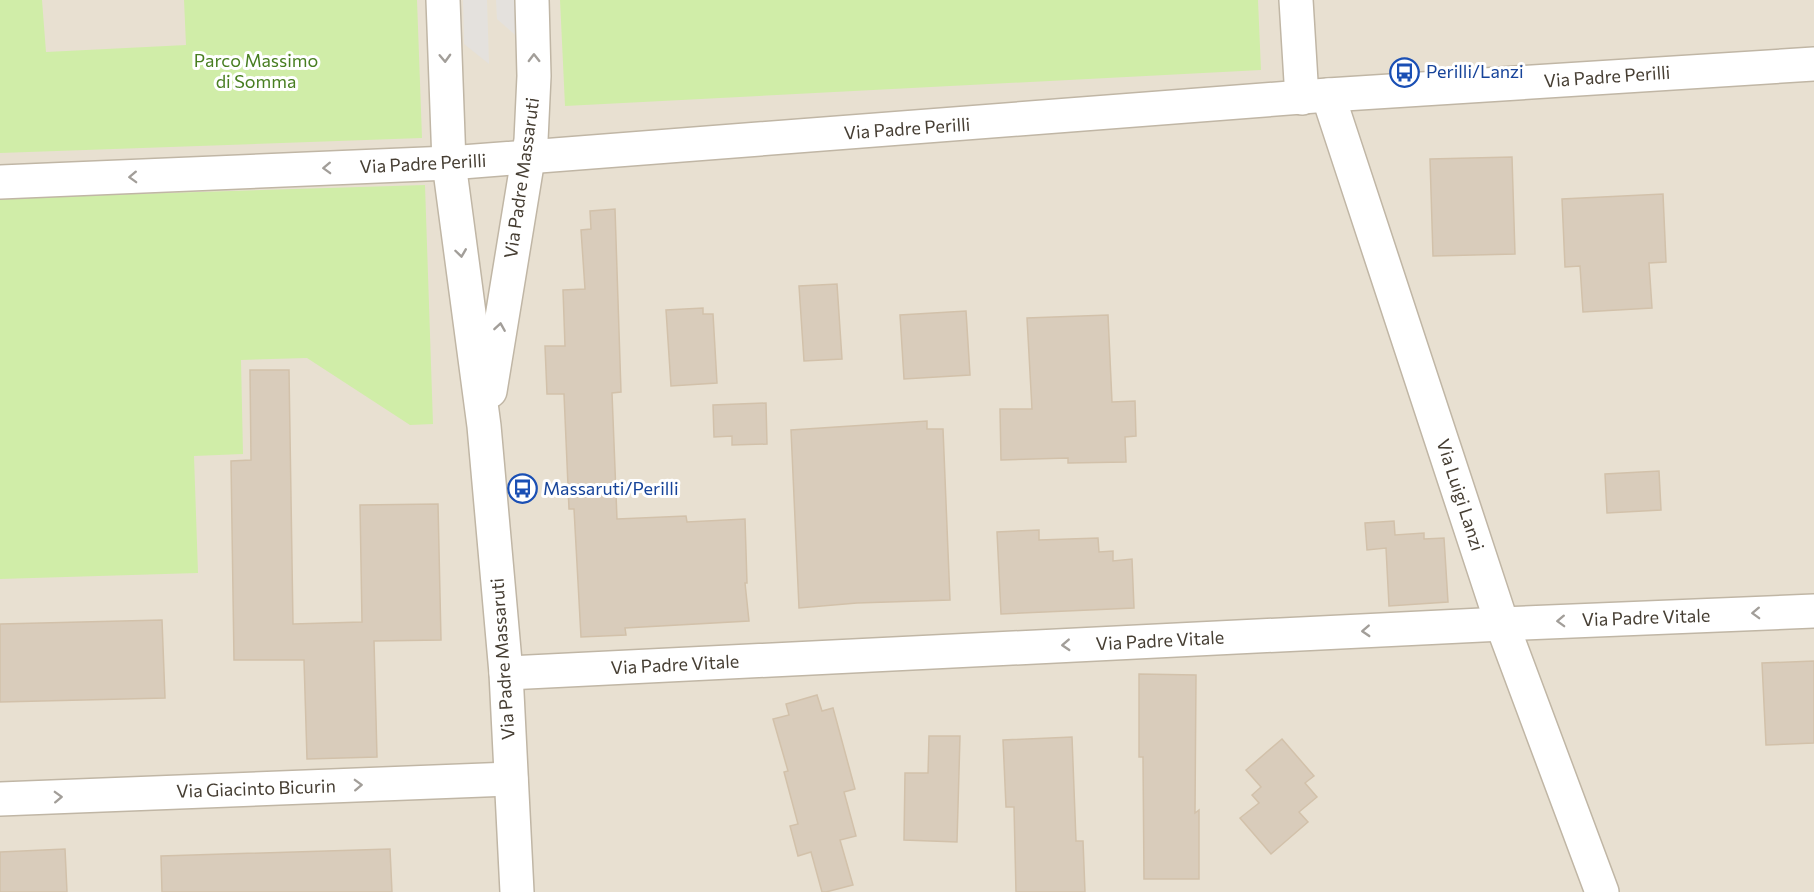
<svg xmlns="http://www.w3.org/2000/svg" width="1814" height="892" font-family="Commissioner,sans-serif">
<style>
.residential{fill:#e8e0d1}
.green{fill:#d0eda8}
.parking{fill:#e4e1dd}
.building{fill:#d9ccbb;stroke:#d2c1aa;stroke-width:1.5}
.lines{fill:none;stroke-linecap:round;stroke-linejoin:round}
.minor-casing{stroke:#c0b6a5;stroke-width:36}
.minor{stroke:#fff;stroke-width:33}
.oneway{stroke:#a29e99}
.labels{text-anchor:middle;stroke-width:6;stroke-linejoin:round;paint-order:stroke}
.park-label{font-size:18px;fill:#487e21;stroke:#fff}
.transit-label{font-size:18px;fill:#164399;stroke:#fff;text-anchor:start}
.street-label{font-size:18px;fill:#463e33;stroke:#fff}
</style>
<rect width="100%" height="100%" fill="#f4eee4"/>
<!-- residential -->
<rect class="residential" x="0" y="0" width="1814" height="892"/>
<!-- green -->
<g class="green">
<polygon points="0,0 42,0 46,52 186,45 184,0 417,0 422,138 0,153"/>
<polygon points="560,0 1258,0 1261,70 565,106"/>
<polygon points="425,185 433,424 410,425 307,358 241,360 243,454 194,456 198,573 0,579 0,198"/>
</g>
<!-- parking -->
<g class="parking">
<polygon points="463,0 487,0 489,64 464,44"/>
<polygon points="496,0 519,0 521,40 497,19"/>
</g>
<!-- building -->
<g class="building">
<polygon points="1512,157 1515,254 1433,256 1430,159"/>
<polygon points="1663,194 1666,262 1649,263 1652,308 1583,312 1580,266 1565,267 1562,199"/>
<polygon points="615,209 621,392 612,393 617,519 686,516 687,522 745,519 747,583 745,583 749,621 625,628 626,635 581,637 574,509 569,509 564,394 547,394 545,346 565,346 563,290 585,289 581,230 591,229 590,211"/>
<polygon points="837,284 842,359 804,361 799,286"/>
<polygon points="703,308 703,314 713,314 717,383 671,386 666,310"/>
<polygon points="966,311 970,375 904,379 900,315"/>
<polygon points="1108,315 1112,402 1135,401 1136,436 1125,437 1126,462 1068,463 1068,458 1001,460 1000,409 1032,409 1027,318"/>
<polygon points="250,370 289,370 293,624 362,622 360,505 438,504 441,640 374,641 377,757 307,759 304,660 234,660 231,461 251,460"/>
<polygon points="766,403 767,444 732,445 732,436 714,437 713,405"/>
<polygon points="927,421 927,429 943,429 950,600 857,603 799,608 791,430"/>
<polygon points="1659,471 1661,510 1607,513 1605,474"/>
<polygon points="1394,521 1395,535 1424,533 1424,539 1444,538 1448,602 1389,606 1386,548 1367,550 1365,523"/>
<polygon points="1039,530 1039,540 1098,538 1099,552 1113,551 1113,561 1132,559 1134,608 1001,614 997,532"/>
<polygon points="162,620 165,698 0,702 0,624"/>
<polygon points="1814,661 1814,743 1766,745 1762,663"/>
<polygon points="1139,674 1196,675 1195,813 1199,810 1199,879 1144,879 1143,757 1139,757"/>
<polygon points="817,695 822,711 833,708 855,789 844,792 856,836 840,840 853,885 826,892 822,892 811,852 798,856 790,826 798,824 784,772 788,771 773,719 789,715 786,704"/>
<polygon points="929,736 960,736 957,842 904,840 905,773 928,773"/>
<polygon points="1072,737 1076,841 1083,841 1085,892 1016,892 1014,807 1006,807 1003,740"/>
<polygon points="1282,739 1314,776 1305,783 1317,797 1299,812 1308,822 1271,854 1240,818 1259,803 1252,795 1261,787 1246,770"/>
<polygon points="65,849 67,892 0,892 0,852"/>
<polygon points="390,849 392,892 162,892 161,856"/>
</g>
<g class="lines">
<defs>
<g id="minor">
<polyline points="443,0 449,163 484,426 506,673 517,892"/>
<polyline points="1296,0 1302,98"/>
<polyline points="1328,95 1502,624 1602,892"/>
<polyline points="0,182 449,163 1328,95 1814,64"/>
<polyline points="490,391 531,140 534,76 532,0"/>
<polyline points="506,673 1502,624 1814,611"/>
<polyline points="0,799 511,779"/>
</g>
</defs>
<!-- minor casing -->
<use href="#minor" class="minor-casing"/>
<!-- minor -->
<use href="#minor" class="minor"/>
</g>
<!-- one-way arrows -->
<defs><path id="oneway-chevron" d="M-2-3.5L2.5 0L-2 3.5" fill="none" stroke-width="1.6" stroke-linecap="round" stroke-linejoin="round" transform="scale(1.5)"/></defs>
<g class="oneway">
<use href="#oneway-chevron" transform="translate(445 58) rotate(88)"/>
<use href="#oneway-chevron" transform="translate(534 58) rotate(-91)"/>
<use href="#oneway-chevron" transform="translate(327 168) rotate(178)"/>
<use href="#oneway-chevron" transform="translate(133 177) rotate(178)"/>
<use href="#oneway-chevron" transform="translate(461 253) rotate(82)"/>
<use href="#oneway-chevron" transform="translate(500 327) rotate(-81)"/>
<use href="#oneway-chevron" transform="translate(1756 613) rotate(178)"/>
<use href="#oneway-chevron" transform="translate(1561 621) rotate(178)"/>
<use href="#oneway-chevron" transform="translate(1366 631) rotate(177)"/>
<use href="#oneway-chevron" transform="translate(1066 645) rotate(177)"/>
<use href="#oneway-chevron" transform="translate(358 785) rotate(-2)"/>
<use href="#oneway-chevron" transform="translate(58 797) rotate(-2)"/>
</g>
<!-- icons -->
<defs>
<symbol id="bus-ring" viewBox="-11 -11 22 22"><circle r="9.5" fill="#fff" stroke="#1a4fb4" stroke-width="1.5"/><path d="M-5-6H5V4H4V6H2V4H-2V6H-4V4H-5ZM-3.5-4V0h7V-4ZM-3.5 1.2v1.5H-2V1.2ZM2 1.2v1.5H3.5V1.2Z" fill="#1a4fb4"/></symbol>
</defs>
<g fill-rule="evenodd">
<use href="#bus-ring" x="1388" y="56" width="33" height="33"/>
<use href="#bus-ring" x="506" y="472" width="33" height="33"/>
</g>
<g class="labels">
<!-- park labels -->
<g class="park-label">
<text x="256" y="67">Parco Massimo<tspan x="256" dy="21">di Somma</tspan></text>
</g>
<!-- transit labels -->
<g class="transit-label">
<text x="1426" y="78">Perilli/Lanzi</text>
<text x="543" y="495">Massaruti/Perilli</text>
</g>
<!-- street labels -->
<g class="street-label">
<text transform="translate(1607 77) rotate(-4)" y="6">Via Padre Perilli</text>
<text transform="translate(907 129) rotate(-4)" y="6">Via Padre Perilli</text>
<text transform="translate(423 164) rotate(-3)" y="6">Via Padre Perilli</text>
<text transform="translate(522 178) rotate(-82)" y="6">Via Padre Massaruti</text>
<text transform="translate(1460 495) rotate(72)" y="6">Via Luigi Lanzi</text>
<text transform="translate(1646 618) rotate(-2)" y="6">Via Padre Vitale</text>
<text transform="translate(1160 641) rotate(-3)" y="6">Via Padre Vitale</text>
<text transform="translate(503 659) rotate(-94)" y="6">Via Padre Massaruti</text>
<text transform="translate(675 665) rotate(-3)" y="6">Via Padre Vitale</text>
<text transform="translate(256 789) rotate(-2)" y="6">Via Giacinto Bicurin</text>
</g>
</g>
</svg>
